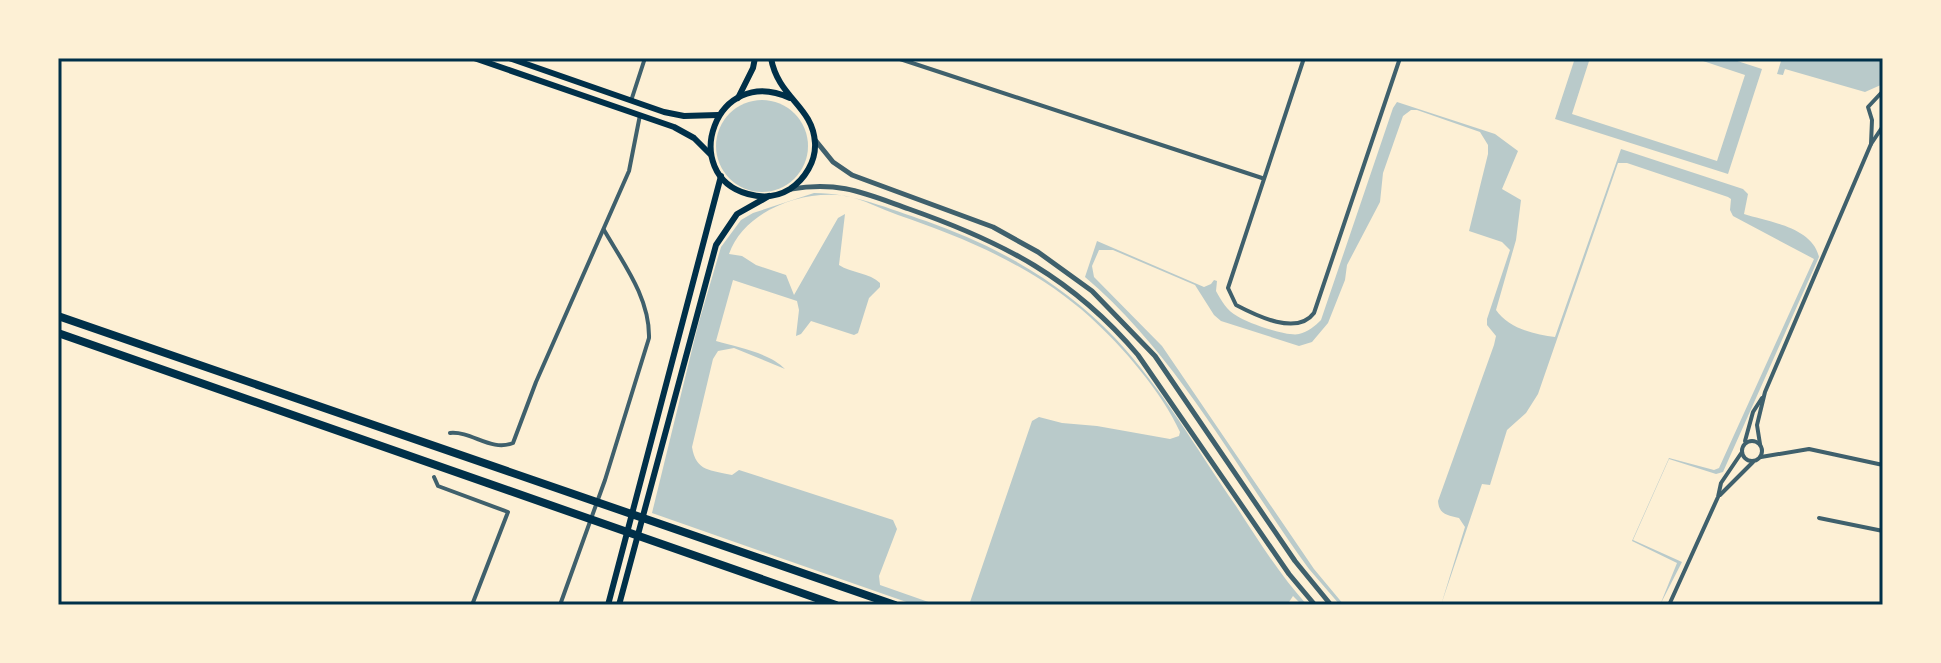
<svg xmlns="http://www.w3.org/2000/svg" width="1941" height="663" font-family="Raleway,sans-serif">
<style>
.green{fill:#b9caca}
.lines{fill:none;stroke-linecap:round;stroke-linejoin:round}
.minor{stroke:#3f606c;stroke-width:4}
.tertiary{stroke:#3f606c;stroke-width:5}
.secondary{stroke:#003049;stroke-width:6}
.motorway{stroke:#003049;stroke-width:8}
.neatline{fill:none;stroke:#003049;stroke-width:3}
</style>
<rect width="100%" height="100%" fill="#fdf0d5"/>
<!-- green -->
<g class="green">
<polygon points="1575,58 1590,58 1572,114 1717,161 1745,75 1694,58 1728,58 1762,69 1728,174 1555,119"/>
<polygon points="1782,58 1883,58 1883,84 1865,92 1785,69 1783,75 1777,74"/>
<circle cx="762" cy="146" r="46"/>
<path d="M1397,102l98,32 23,17 -16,38 19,11 -5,40 -20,70c12,18 39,25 59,27l66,-188 122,40 5,5 -4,20c25,8 68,13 75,43l-96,215 -7,2 -47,-15 -36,81 49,22 -22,43 17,-42 -45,-22 37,-83 45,12 5,-2 95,-209 -81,-43 -3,-6 1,-11 -3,-2 -101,-34h-9l-80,231 -12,19 -19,17 -17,55 -8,-1 -41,121 24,-78 -6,-9c-11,-3 -20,-3 -21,-17l56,-156 2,-9 -9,-11v-6l23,-69 -8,-8 -33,-11 19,-77v-9l-8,-13 -63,-22h-6l-8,6 -20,57 -3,29 -33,63 -2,15 -17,43 -16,19 -13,4 -78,-25 -7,-6 -19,-30 -82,-35h-14l-7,16 2,11 68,69 152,223 30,36h-4l-31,-36c-72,-99 -130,-212 -224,-292l12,-36 107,46 7,-3 3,-4 3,1 -1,10c5,9 11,20 21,25 10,7 51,21 62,18 9,-2 16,-8 22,-14l72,-212z"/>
<path d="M814,193c40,0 75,16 112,28 71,25 137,62 189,117 47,50 82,112 121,168 22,34 44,69 71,99h-5l-9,-9 -6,9h-318l63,-184 7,-4 23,6 35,3 73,13 9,-3 1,-4c-18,-40 -58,-86 -90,-115 -56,-50 -122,-78 -192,-102 -17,-6 -35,-16 -52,-19 -44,-7 -102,15 -117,58l13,2 14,9 30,10 8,20 44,-77 7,-4 -6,51c12,8 31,8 41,18v4l-11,11 -11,35 -4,2 -43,-14 -10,13 -5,2 3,-26 -2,-9 -64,-21 -17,61c21,6 54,12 69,28l-51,-21 -16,3 -5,8 -21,88c4,25 19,23 40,28l7,-5 154,50 4,9 -18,47 1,9 57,20h-22l-263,-92 46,-188 23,-78 20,-27 12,-7z"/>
</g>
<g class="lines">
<!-- minor -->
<g class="minor">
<polyline points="897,58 1262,178"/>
<path d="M1304,58l-76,230 8,17c21,11 61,31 78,8l86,-255"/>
<polyline points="631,101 645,58"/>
<polyline points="1871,144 1872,120 1868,107 1883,91"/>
<path d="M450,433c22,-2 41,19 63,10l23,-61 93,-211 11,-56"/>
<circle cx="1752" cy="451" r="10"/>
<polyline points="1745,441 1753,412 1762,398"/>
<polyline points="1760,444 1757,425 1765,392 1871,144 1883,126"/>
<polyline points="1761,457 1809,449 1883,465"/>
<polyline points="434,477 438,486 508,512 472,605"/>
<polyline points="1720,495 1753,462"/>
<polyline points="1819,518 1883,531"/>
<polyline points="368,605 380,605"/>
<path d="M560,605l45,-125 44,-142c1,-40 -26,-75 -45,-108"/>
<polyline points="1669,605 1718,497 1721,483 1742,452"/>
</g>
<!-- tertiary -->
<g class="tertiary">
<polyline points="816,141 833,162 852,175 993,227 1038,252 1092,291 1155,356 1295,561 1331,605"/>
<path d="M791,189c49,-8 73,4 118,20 94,33 164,69 229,146l151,219 26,31"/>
</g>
<!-- secondary -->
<g class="secondary">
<polyline points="474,58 674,127 694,138 710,154"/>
<polyline points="509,58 664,112 684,116 718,115"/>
<path d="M771,58c7,40 42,48 44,85 1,18 -10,36 -25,46 -13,8 -28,9 -42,5 -70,-19 -33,-131 42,-96"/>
<polyline points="738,98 753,68 755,58"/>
<polyline points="608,605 721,176"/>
<polyline points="619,605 716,245 737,214 769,196"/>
</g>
<!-- motorway -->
<g class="motorway">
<polyline points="58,316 895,605"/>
<polyline points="58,333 836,605"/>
</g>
</g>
<!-- border -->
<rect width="1941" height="663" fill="none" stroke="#fdf0d5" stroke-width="120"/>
<rect x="60" y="60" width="1821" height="543" class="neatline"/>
</svg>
